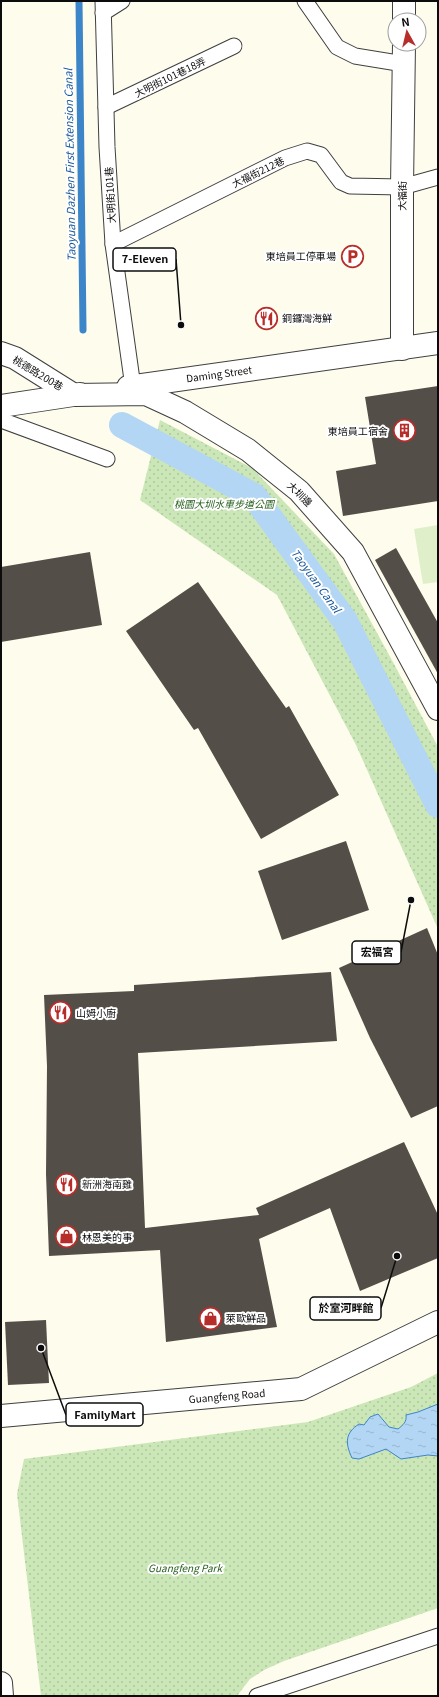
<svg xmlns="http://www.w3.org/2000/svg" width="439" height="1697" font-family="Georgia,'Noto Sans TC',serif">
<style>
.park{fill:url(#park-dots)}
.pitch{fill:#deefc9}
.water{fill:url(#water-ripples);stroke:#3c85c8}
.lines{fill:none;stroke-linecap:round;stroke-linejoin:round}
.stream{stroke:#3c85c8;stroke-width:7}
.canal{stroke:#b2d6f4;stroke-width:26}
.building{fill:#544e49}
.service-casing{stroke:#3f3f3f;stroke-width:17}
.minor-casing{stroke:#3f3f3f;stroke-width:24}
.service{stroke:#fff;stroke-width:15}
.minor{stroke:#fff;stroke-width:22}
.labels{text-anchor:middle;stroke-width:4;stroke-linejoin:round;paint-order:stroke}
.street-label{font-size:10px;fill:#0c0c0c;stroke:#fff}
.poi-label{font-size:10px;fill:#0c0c0c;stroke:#fff;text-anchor:start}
.park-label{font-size:10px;font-style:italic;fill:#28611f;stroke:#fff}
.water-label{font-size:11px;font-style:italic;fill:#1a5899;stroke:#fff}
.leader{fill:none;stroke:#0c0c0c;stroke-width:1.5}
.callout-dot{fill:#0c0c0c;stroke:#fff;stroke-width:1.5}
.callout{fill:#fff;stroke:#0c0c0c;stroke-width:1.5}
.callout-label{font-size:11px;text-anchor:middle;font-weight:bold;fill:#0c0c0c}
</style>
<defs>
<pattern id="park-dots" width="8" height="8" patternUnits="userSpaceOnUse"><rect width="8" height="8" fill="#cce7b7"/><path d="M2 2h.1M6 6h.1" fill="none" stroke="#aec59c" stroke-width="1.8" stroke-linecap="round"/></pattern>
<pattern id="water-ripples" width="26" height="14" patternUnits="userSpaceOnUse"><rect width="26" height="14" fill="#b2d6f4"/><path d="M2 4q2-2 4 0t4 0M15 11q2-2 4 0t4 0" fill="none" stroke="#98b6d0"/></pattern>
</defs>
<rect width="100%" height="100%" fill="#fefcec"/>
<!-- park -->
<g class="park">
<polygon points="160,420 252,468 334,554 394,664 438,747 438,929 356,745 277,595 140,500"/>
<polygon points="438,1373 438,1608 284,1661 264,1670 250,1679 237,1696 41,1696 17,1494 24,1459 308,1422 411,1387"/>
</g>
<!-- pitch -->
<polygon class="pitch" points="438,525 438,582 423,584 414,529"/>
<!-- water -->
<path class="water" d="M438,1404v52l-10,-1 -27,4 -15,-10 -27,10 -7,-1c-7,-15 -7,-25 7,-34l5,1 6,-8 8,-3 11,13 9,2c5,-4 9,-7 8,-14l12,-3z"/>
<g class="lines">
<!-- stream -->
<polyline class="stream" points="79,1 83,330"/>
<!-- canal -->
<polyline class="canal" points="122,425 254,496 345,621 438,805"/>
</g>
<!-- building -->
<g class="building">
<polygon points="438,386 438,501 343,516 336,471 376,464 365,397"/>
<polygon points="396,548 438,623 438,674 375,560"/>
<polygon points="90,552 102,625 1,642 1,567"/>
<polygon points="198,582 286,708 289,706 339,795 261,839 198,728 194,730 126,631"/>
<polygon points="346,841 369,910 282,940 258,871"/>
<polygon points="427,928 438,955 438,1106 411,1118 370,1038 339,968"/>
<polygon points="331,972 337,1041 138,1053 145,1228 259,1215 256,1208 404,1142 438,1215 438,1258 360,1291 330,1208 259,1239 277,1327 166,1342 160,1250 49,1256 46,1174 47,1066 44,995 134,991 134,985"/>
<polygon points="46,1320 49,1383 8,1385 5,1322"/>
</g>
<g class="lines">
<defs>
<g id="service">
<polyline points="103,1 107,147 113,244 133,387"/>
<polyline points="305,1 337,47 355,56 404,64"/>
<polyline points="103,13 122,1"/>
<polyline points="106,107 234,46"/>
<polyline points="113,244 285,158 307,151 321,155 341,182 350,186 402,187 438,177"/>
<polyline points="1,420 107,459"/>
<polyline points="257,1696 438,1636"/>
</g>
<g id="minor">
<polyline points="404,20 404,1"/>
<polyline points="402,349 402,187 404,44"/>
<polyline points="1,353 15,358 74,395 146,394 185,412 248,450 299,491 353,552 438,709"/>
<polyline points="128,387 438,343"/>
<polyline points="1,406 80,394"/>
<polyline points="1,1416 301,1389 438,1322"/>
<polyline points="1,1683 2,1696"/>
</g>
</defs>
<!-- service casing -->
<use href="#service" class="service-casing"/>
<!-- minor casing -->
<use href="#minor" class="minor-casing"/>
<!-- service -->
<use href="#service" class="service"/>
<!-- minor -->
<use href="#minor" class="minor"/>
</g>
<!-- icons -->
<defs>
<symbol id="parking-ring" viewBox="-11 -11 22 22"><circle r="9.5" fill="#fff" stroke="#b72d29" stroke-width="1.5"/><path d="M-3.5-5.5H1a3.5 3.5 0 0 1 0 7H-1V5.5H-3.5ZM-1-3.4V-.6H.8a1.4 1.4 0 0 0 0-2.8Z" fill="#b72d29"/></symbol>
<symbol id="restaurant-ring" viewBox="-11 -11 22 22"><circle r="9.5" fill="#fff" stroke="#b72d29" stroke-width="1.5"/><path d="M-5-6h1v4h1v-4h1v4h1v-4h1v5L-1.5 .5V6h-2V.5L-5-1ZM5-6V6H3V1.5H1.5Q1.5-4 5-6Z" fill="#b72d29"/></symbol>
<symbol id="building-ring" viewBox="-11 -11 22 22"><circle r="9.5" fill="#fff" stroke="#b72d29" stroke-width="1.5"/><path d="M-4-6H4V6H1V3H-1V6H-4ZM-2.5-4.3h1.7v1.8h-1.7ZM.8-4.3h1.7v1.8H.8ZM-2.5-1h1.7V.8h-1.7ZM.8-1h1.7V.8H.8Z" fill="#b72d29"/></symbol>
<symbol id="shop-ring" viewBox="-11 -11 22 22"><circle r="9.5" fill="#fff" stroke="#b72d29" stroke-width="1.5"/><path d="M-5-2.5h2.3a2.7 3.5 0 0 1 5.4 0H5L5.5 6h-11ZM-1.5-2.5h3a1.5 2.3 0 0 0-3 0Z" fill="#b72d29"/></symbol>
</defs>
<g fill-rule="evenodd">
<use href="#parking-ring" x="340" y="244" width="25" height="25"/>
<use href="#restaurant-ring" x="254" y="306" width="25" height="25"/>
<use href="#building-ring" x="392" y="418" width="25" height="25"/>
<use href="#restaurant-ring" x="48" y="1000" width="25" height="25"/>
<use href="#restaurant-ring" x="54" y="1172" width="25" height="25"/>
<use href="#shop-ring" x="54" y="1224" width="25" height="25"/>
<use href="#shop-ring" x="198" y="1306" width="25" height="25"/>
</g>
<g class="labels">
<!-- street labels -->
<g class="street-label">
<text transform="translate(170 77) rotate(-26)" y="4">大明街101巷18弄</text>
<text transform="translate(258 172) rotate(-26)" y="4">大福街212巷</text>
<text transform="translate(110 195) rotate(-93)" y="4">大明街101巷</text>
<text transform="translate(402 196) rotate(-90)" y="4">大福街</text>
<text transform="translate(38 373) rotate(31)" y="4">桃德路200巷</text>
<text transform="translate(219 374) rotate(-8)" y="4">Daming Street</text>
<text transform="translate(300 494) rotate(45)" y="4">大圳邊</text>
<text transform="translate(227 1396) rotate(-5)" y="4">Guangfeng Road</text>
</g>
<!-- poi labels -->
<g class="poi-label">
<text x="336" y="260" text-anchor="end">東培員工停車場</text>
<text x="282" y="322">銅鑼灣海鮮</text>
<text x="388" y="435" text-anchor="end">東培員工宿舍</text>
<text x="76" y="1017">山姆小廚</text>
<text x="82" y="1188">新洲海南雞</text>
<text x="82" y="1241">林恩美的事</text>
<text x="226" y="1322">萊歐鮮品</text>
</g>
<!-- park labels -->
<g class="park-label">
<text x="224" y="508">桃園大圳水車步道公園</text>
<text x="185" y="1572">Guangfeng Park</text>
</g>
<!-- water labels -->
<g class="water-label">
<text transform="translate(70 165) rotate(-91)" y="4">Taoyuan Dazhen First Extension Canal</text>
<text transform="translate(316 581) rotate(54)" y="4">Taoyuan Canal</text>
</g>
</g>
<!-- callouts -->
<path class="leader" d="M181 325L176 259M411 900L401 952M397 1256L381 1308M41 1348L66 1415"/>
<g class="callout-dot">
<circle cx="181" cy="325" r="4"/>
<circle cx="411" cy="900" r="4"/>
<circle cx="397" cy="1256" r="4"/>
<circle cx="41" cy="1348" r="4"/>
</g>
<g class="callout">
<rect x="113" y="248" width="63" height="23" rx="4"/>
<rect x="352" y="941" width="49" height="23" rx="4"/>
<rect x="310" y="1297" width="71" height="23" rx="4"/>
<rect x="66" y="1403" width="77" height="23" rx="4"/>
</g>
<g class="callout-label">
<text x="145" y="263">7-Eleven</text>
<text x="377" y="956">宏福宮</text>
<text x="346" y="1312">於室河畔館</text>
<text x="105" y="1419">FamilyMart</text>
</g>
<!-- border -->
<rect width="439" height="1697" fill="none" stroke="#0c0c0c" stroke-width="4"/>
<!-- north arrow -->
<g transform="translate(407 32) rotate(352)"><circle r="19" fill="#ffffff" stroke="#9e9e9e"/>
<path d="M0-3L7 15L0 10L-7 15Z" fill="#b72d29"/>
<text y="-6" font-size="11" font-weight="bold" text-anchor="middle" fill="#0c0c0c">N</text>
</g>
</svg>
